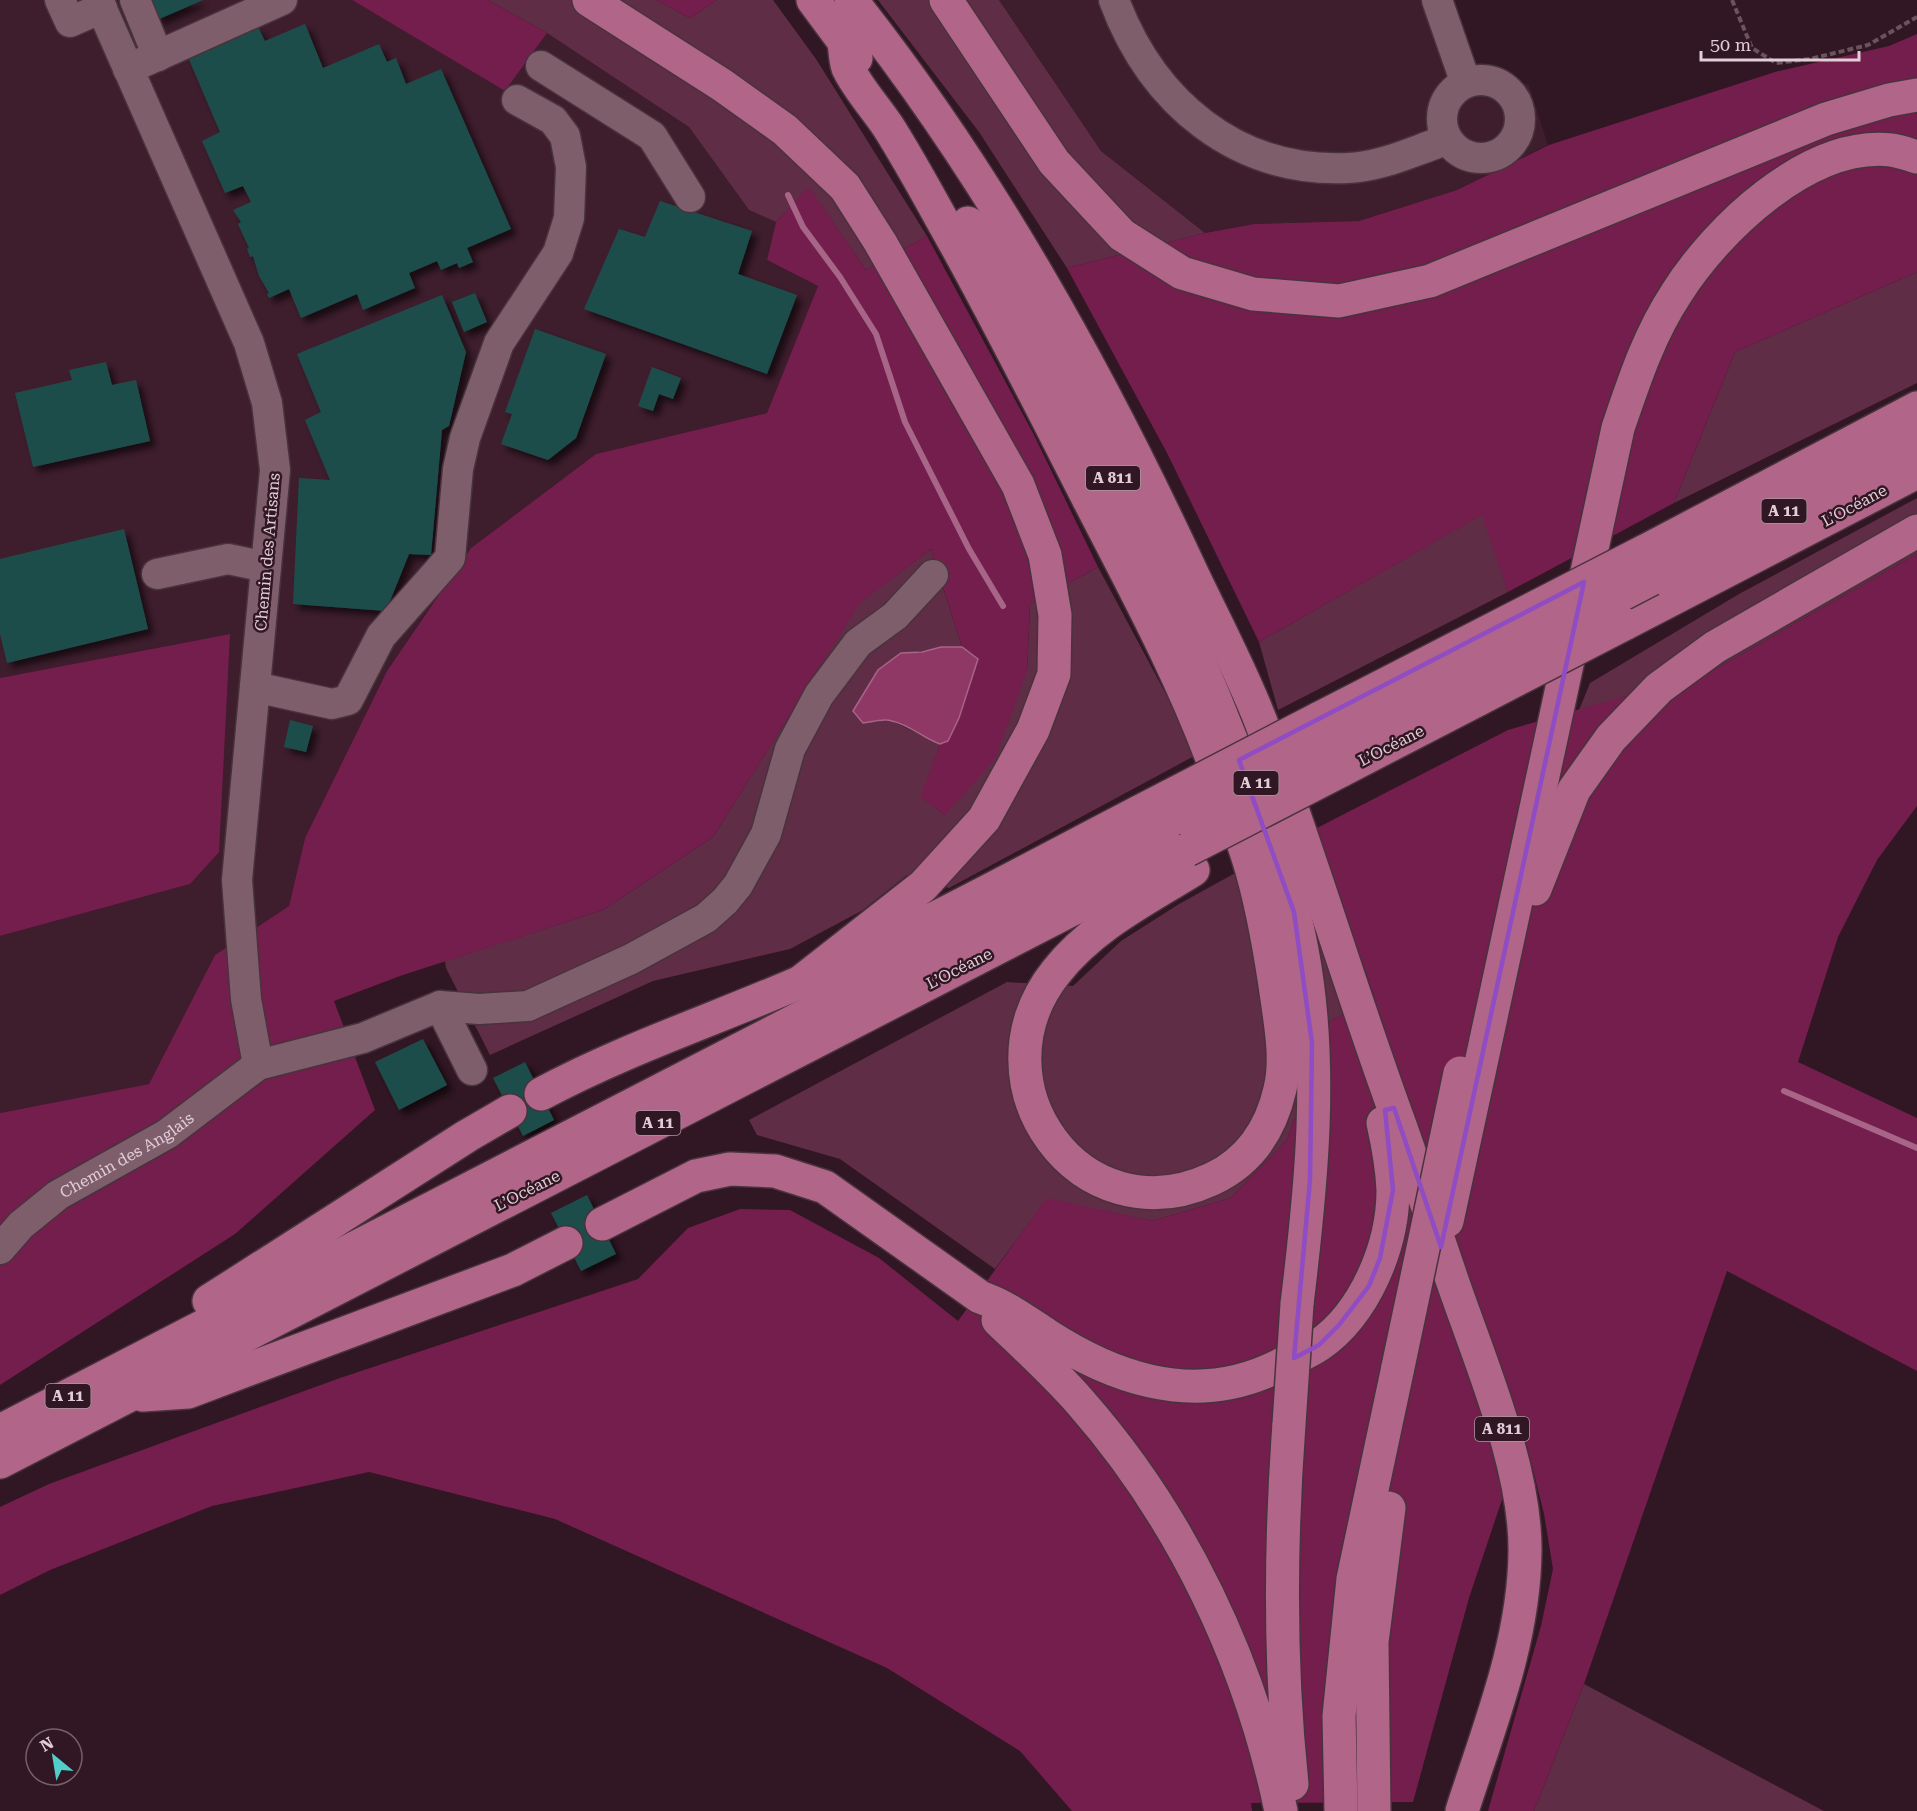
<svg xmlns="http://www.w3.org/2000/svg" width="1917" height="1811" font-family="'Roboto Serif',serif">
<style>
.built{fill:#3e1d2d}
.green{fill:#602d46}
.forest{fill:#741e4d}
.water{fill:#8f3865;stroke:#a76587;stroke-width:1.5}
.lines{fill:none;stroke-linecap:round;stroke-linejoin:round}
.stream{stroke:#a76587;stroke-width:6}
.building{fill:#1e4e4c;filter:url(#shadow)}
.minor-casing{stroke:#48333d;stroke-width:33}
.highway-casing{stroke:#48333d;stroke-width:36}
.path{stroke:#6b535e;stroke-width:4;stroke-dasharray:6 3;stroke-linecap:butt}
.minor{stroke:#7f5e6c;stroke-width:30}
.highway{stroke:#b16589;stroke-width:33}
.highway-bridge-casing{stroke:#48333d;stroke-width:36;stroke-linecap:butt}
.highway-bridge{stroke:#b16589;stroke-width:33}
.marked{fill:none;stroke:#8f4cc3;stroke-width:4.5;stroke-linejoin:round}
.labels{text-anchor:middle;stroke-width:5;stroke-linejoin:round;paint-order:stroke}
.shield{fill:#311623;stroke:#ac96a0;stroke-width:1.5}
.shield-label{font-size:15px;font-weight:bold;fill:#e0cdd5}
.street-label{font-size:16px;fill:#e0cdd5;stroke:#311623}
</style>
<defs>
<filter id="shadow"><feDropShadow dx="5.5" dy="5.5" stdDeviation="3" flood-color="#0009"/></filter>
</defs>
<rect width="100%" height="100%" fill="#311623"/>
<!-- built -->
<g class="built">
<polygon points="0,0 352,0 505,91 547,33 689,127 749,210 776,222 767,260 818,286 767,413 596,454 471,548 387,671 305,838 289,906 215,955 149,1084 0,1113 0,936 190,884 230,634 0,678"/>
<polygon points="999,0 1453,0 1477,66 1529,85 1548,145 1457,190 1359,221 1254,224 1205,233 1101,151"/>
</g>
<!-- green -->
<g class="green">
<polygon points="488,0 656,0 690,18 717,0 773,0 816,59 927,236 866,270 809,188 776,222 749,210 689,127 547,33"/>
<polygon points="878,0 999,0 1101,151 1205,233 1067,268 979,132"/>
<polygon points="1917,272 1917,383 1674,503 1735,352"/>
<polygon points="1917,498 1917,554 1712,671 1579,710 1590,683 1739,594"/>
<polygon points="1483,514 1508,592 1278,710 1259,642"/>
<path d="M931,549l31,98c-21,0 -40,5 -62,6l-37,70 27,-3 50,24 -19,53 24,18 82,-144 3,-67 68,-37 100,187 -249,134 -42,-13 -44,35 -73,39 -137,32 -163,74 -44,-87 -1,-7 158,-51 110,-73 147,-235z"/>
<polygon points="1315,829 1375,998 1330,1021 1287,1140 1231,1198 1152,1221 1047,1199 995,1269 840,1159 757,1135 749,1120 1007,982 1073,986 1121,941 1179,904"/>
<polygon points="1584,1684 1824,1811 1534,1811"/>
</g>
<!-- forest -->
<g class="forest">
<polygon points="352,0 488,0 547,33 505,91"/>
<polygon points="656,0 717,0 690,18"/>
<polygon points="1917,34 1917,272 1735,352 1674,503 1508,592 1482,515 1259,642 1167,453 1067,268 1205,233 1254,224 1359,221 1457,190 1549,145 1775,72 1889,46"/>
<polygon points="809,187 866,270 927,236 1033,433 1098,567 1030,604 1027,671 995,759 945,815 920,797 940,744 948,740 959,718 978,659 962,647 931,549 860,603 713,837 603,910 400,976 334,1001 375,1110 235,1234 0,1385 0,1113 149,1084 215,955 289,906 305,838 387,671 471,548 596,454 767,413 818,286 767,260 776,222"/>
<polygon points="1917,554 1917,806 1877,860 1838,937 1798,1062 1917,1118 1917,1371 1727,1271 1584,1684 1534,1811 1488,1811 1541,1626 1553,1569 1544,1514 1524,1434 1469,1598 1413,1802 1251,1803 1252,1811 1072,1811 1020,1751 887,1668 555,1519 369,1472 212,1506 50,1570 0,1595 0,1507 49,1484 340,1378 638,1279 688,1228 740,1209 790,1210 879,1258 958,1321 1047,1198 1152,1221 1231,1198 1287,1140 1330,1021 1375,998 1315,829 1508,730 1712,671"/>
<polygon points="230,634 219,852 190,884 0,936 0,678"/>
</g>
<!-- water -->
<path class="water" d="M941,647h21l16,12 -19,59 -11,23 -8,3c-17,-6 -30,-19 -48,-23 -8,-3 -20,1 -29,2l-10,-12 25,-41 23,-17 21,-1z"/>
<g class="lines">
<!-- stream -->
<g class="stream">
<polyline points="788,195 803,227 840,277 876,334 905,422 969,549 1003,606"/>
<polyline points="1784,1091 1917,1148"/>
</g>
</g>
<!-- building -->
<g class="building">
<polygon points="148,0 203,0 157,20"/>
<polygon points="305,24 323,68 379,44 387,62 396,58 406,84 441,69 511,229 467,248 473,262 459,268 457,263 441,270 437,261 409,273 415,288 363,310 357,294 301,318 289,289 269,298 267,294 269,293 259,276 253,256 250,257 247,249 249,248 238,224 241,222 233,210 251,202 243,186 225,193 202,141 220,132 188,57 258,27 265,41"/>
<polygon points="660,201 752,231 738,274 797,295 767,374 584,309 619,229 645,237"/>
<polygon points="475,293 487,322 464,332 452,302"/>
<polygon points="442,295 466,352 449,426 442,430 431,555 409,554 386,611 293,604 299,478 330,480 305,420 321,412 297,354"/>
<polygon points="535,329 606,354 576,438 548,460 501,444 512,414 505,412"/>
<polygon points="106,362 112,385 136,380 150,441 33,467 15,393 72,380 69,370"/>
<polygon points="652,367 681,378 673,399 659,394 653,411 638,406"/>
<polygon points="124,529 148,629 7,663 0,634 0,559"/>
<polygon points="290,720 313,726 306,752 284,747"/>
<polygon points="423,1039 447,1085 399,1110 375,1062"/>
<polygon points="525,1062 554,1120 523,1136 493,1078"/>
<polygon points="587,1195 616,1254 581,1271 551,1213"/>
</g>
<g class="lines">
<defs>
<g id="minor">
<polyline points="60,0 70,22 102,8"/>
<polyline points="98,0 249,343 267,403 275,470 237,880 246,999 258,1065"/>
<polyline points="135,0 158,56"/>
<path d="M1114,0c38,102 122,173 234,168 30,-1 59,-14 87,-24"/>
<polyline points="1437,0 1462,72"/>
<polyline points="541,66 652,136 690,197"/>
<polyline points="128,69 282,0"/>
<circle cx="1481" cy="119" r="39"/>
<polyline points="157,574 228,559 266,567"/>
<polyline points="255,687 332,704 348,700 381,636 450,558 458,469 465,438 499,343 558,253 569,218 571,167 565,136 553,120 517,100"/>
<polyline points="440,1006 479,1009 528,1006 631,959 706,918 725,901 738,885 766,834 790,749 819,695 858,643 895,616 933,575"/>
<path id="s1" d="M0,1249l21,-24 37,-30 109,-61 91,-69 105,-27 77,-32 32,64"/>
</g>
<g id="highway">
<polyline points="589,0 722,85 785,130 845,187 880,242 1018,485 1045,555 1055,615 1054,674 1033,730 984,819 923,886 802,981"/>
<polyline points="813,0 856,58"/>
<path d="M851,0c137,173 246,369 339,569 24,51 51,101 71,153 50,133 90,270 139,403 20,56 37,113 57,169 27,77 69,177 68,258 -1,90 -36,175 -63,259"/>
<polyline points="946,0 1054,162 1122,235 1182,273 1253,294 1339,301 1430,281 1826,119 1889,100 1917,95"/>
<path d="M844,41c1,8 1,19 4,27 10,21 28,40 41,60 24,38 45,78 67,117 47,85 90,171 134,257 46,89 93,176 127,270 12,34 27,68 36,103 11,40 18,82 24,124 4,28 10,62 3,90 -9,40 -30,72 -68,90 -131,61 -244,-96 -156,-207 36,-46 89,-72 137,-102"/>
<path d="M968,223c106,168 198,348 270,534 25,63 52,126 64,193 22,116 9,239 -5,354"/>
<polyline points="1645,551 1917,408"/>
<polyline points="1651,579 1917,442"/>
<polyline points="1624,624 1917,472"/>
<polyline points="1318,719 1462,645"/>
<polyline points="1325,748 1470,673"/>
<polyline points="1340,771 1479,699"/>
<polyline points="1535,889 1574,790 1611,738 1659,688 1715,647 1917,531"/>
<path d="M541,1094c84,-45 175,-75 262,-113 125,-55 244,-122 365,-184"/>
<path d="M1447,1221l171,-793c16,-47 31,-93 58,-134 40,-64 132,-153 215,-144 8,1 17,4 26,7"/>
<path d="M602,1224l94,-48 34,-7 45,2 50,16 155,110c26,9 44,23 67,38 31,20 67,38 103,46 48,11 94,4 136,-19 11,-5 23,-10 33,-17 46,-32 74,-99 74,-155 -1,-22 -5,-45 -10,-67"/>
<polyline points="209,1301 467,1136 510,1111"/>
<path d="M998,1320c28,27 58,54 83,83 101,115 169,259 200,408"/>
<polyline points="143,1395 188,1392 513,1270 566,1243"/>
<path d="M1289,1424c-9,122 -10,238 3,360"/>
<polyline points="0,1431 1186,819"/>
<polyline points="0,1462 1187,850"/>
<polyline points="1341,1811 1339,1716 1353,1579 1398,1367"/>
<polyline points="1374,1811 1372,1642 1389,1508"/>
</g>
</defs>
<!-- minor casing -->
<use href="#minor" class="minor-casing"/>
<!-- highway casing -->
<use href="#highway" class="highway-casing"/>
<!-- path -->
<polyline class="path" points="1732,0 1752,48 1776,63 1810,59 1868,45 1917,17"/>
<!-- minor -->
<use href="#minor" class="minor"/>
<!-- highway -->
<use href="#highway" class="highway"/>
<defs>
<g id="highway-bridge">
<polyline points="1462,645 1645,551"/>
<polyline points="1470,673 1651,579"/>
<polyline points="1479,699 1624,624"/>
<polyline points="1168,797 1318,719"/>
<polyline points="1186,819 1325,748"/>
<polyline points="1187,850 1340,771"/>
<polyline points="1398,1367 1460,1073"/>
<polyline points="1289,1424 1297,1304"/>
</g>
</defs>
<!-- highway-bridge casing -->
<use href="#highway-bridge" class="highway-bridge-casing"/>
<!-- highway-bridge -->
<use href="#highway-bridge" class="highway-bridge"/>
</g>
<!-- marked area -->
<path class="marked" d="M1584,582l-143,665 -47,-139 -9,2 8,80 -13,68 -11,28 -30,39 -20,20 -25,13 16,-178 2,-137 -18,-131 -55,-152z"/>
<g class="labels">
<!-- shield labels -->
<g class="shield">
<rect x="1086" y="466" width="54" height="24" rx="4.5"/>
<rect x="1761.5" y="499" width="45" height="24" rx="4.5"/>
<rect x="1233.5" y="771" width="45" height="24" rx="4.5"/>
<rect x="635.5" y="1111" width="45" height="24" rx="4.5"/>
<rect x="45.5" y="1384" width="45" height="24" rx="4.5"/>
<rect x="1475" y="1417" width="54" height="24" rx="4.5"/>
</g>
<g class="shield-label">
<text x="1113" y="483">A 811</text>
<text x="1784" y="516">A 11</text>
<text x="1256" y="788">A 11</text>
<text x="658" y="1128">A 11</text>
<text x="68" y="1401">A 11</text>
<text x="1502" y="1434">A 811</text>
</g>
<!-- street labels -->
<g class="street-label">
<text transform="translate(1854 505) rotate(-28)" y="6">L’Océane</text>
<text transform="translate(267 552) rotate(-85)" y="6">Chemin des Artisans</text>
<text transform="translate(1391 745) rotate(-27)" y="6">L’Océane</text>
<text transform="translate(959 968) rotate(-27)" y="6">L’Océane</text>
<text dy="6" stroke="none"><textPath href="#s1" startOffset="159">Chemin des Anglais</textPath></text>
<text transform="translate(527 1190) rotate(-27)" y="6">L’Océane</text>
</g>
</g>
<!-- north arrow -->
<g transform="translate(54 1757) rotate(330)"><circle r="28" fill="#311623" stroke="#775f6a" stroke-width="1.5"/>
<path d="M0-4.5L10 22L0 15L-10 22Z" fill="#53cdc9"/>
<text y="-9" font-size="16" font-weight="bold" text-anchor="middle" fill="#e0cdd5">N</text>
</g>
<!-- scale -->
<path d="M1701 51v9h158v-9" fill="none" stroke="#e0cdd5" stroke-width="3"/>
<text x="1710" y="51" font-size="18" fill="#e0cdd5" stroke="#311623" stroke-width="4.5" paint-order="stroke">50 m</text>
</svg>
